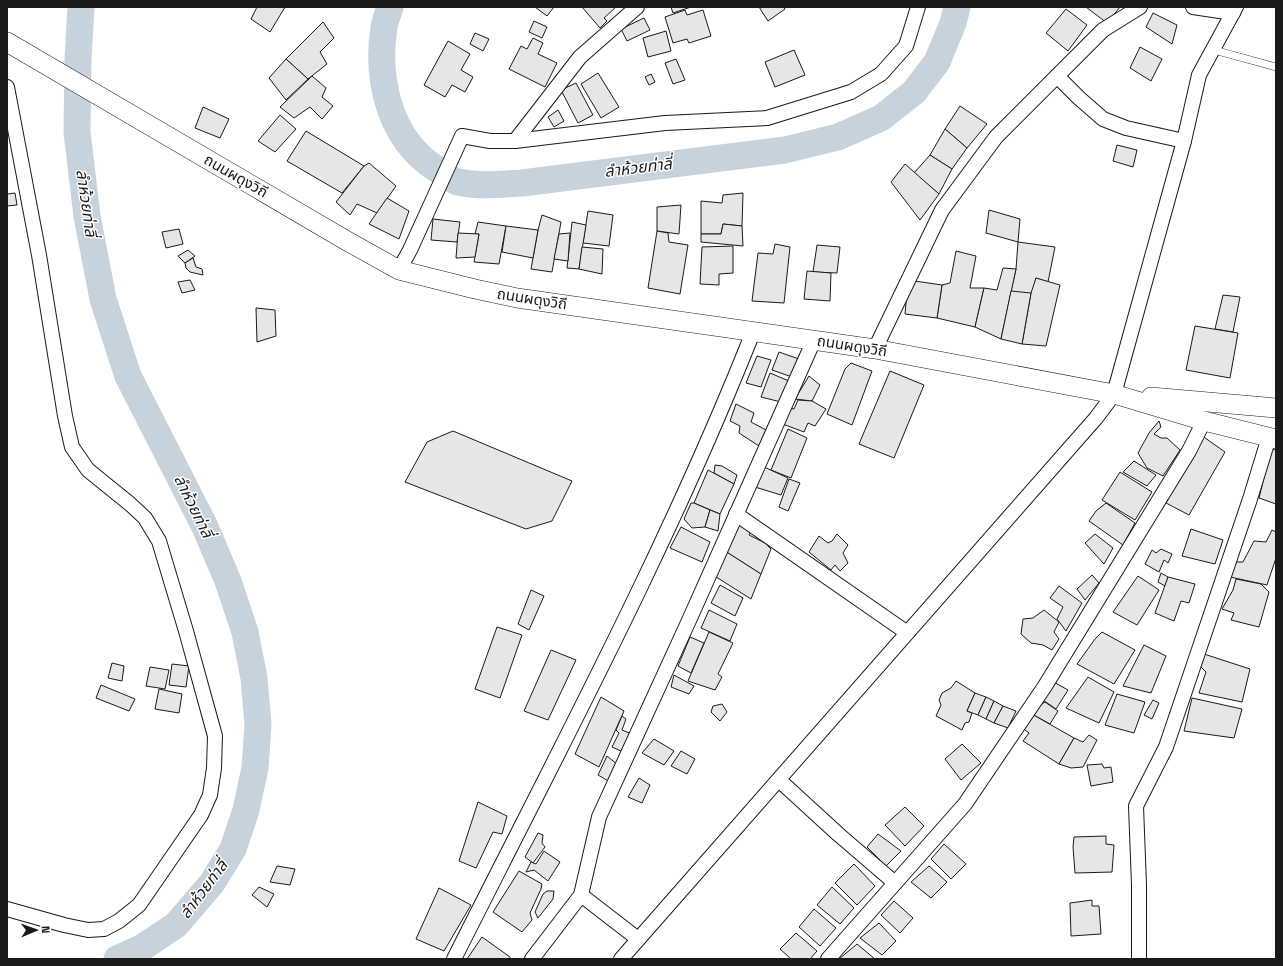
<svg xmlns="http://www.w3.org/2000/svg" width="1283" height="966" font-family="'Space Grotesk','Noto Sans Thai',sans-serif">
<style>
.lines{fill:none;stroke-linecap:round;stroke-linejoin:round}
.river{stroke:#c6d2dc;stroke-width:27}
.building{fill:#e6e6e6;stroke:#1a1a1a}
.lane-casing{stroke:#1a1a1a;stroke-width:8}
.street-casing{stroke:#1a1a1a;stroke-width:16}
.secondary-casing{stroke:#1a1a1a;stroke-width:20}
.lane{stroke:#fff;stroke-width:7}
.street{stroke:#fff;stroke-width:14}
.secondary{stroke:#fff;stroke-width:19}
.labels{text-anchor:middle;stroke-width:3;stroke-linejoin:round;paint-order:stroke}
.street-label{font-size:15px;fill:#1a1a1a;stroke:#fff}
.water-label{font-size:16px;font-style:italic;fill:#1a1a1a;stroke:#fff}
</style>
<rect width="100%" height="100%" fill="#fff"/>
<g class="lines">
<!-- river -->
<g class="river">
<polyline points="81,7 78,59 77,132 87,216 103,299 128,376 205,527 228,581 245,632 254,678 258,725 255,768 246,810 233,849 212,883 176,925 143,947 117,959"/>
<path d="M390,7c-2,7 -5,14 -6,20 -8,52 5,111 51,141 7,4 16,12 23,14 22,5 43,2 64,1l263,-33 53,-13 43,-19 33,-26 23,-30 16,-39 4,-16"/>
</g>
</g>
<!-- building -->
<g class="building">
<polygon points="257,7 285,7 270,32 251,19"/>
<polygon points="535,7 554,7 547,16"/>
<polygon points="582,7 616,7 604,18 607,21 600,28"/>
<polygon points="671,7 691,7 673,13"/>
<polygon points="759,7 784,7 785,9 768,21"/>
<polygon points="1086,7 1120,7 1107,23"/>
<polygon points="1066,9 1087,25 1068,51 1046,33"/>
<polygon points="685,10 687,15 703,10 711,36 689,43 687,39 673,43 665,17"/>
<polygon points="1153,13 1177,25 1172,44 1146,27"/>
<polygon points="644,18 650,30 627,41 621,29"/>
<polygon points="534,21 547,27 542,38 529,32"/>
<polygon points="323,22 334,38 320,52 327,64 308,79 286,59"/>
<polygon points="666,31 671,51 648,57 643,38"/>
<polygon points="475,33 489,39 483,51 470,44"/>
<polygon points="533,38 543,43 538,54 557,63 545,87 509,69 521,46 527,49"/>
<polygon points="448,41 470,54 461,70 473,77 465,92 452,85 445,97 424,85"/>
<polygon points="1140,47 1162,59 1151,81 1130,68"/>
<polygon points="794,50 805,75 775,87 765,62"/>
<polygon points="286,59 308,79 286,100 269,78"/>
<polygon points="676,59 685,80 673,84 665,63"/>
<polygon points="598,73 619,107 601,118 581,84"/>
<polygon points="651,74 655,82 649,85 645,77"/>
<polygon points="312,76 326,88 322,97 333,106 322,119 310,107 294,118 280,107"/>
<polygon points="576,83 593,115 578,123 561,90"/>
<polygon points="960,106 987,124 967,148 945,129"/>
<polygon points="203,107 229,119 220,138 195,128"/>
<polygon points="558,110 564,121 554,127 548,117"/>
<polygon points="280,115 296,129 275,152 258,141"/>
<polygon points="945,129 967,148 952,169 930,155"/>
<polygon points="306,131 364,166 342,193 287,161"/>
<polygon points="1117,145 1137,150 1133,167 1113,161"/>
<polygon points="930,155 952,169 939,194 914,173"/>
<polygon points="369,163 396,186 377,213 357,204 350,215 336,202 364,166"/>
<polygon points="905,164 939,194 920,220 891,182"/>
<polygon points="15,193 17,205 7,206 7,194"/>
<polygon points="743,193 742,226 723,224 721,234 701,234 701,201 722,203 723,195"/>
<polygon points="387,198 409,211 399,239 369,224"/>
<polygon points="681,205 679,234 657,231 657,207"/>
<polygon points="989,210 1020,219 1018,242 986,233"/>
<polygon points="588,211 613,215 609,246 583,243"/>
<polygon points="542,215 561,222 552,272 531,269 538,230"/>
<polygon points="433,219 460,222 457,242 431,240"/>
<polygon points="478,222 506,226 499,264 474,262 479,234 475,234"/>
<polygon points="572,222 586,225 579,269 567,268"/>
<polygon points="723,224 742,226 743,246 701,242 701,234 721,234"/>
<polygon points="506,226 538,230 533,258 502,252"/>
<polygon points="179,229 183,244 166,248 162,232"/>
<polygon points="657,231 668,233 669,242 688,245 680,294 648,288"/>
<polygon points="458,233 479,234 475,257 456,258"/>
<polygon points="570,233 568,261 554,259 559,234"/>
<polygon points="1018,242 1055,247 1048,282 1036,278 1030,302 1011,291 1016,269"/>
<polygon points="775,244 790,247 784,303 752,301 758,253 773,254"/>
<polygon points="817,245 840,247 837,273 813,272"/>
<polygon points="733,246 733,273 719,274 719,285 700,284 702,247"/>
<polygon points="582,247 603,249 602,274 579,269"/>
<polygon points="188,250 195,256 185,263 178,256"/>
<polygon points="956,251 976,256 970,288 984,288 975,327 937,318 942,285 950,283"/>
<polygon points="193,258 196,267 202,269 203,275 190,272 186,268 185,263"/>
<polygon points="1003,268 1016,269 1001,339 975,327 984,288 997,290"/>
<polygon points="807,271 831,273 830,301 804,299"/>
<polygon points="1036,278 1060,285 1046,346 1022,344 1031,293"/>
<polygon points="190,280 195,290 182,293 178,282"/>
<polygon points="908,280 942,285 937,318 905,314"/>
<polygon points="1011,291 1031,293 1022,344 1001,339"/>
<polygon points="1223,295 1240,297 1233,332 1215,329"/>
<polygon points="256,308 275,310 276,336 257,342"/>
<polygon points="1195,326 1238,333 1230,378 1186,370"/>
<polygon points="779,352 799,359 792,377 772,370"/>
<polygon points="757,356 771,360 761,387 746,383"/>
<polygon points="851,363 872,371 852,425 827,414 845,369"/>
<polygon points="890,371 924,385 894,458 859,444"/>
<polygon points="770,373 789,381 781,402 761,397"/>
<polygon points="809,376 820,385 812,401 795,399"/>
<polygon points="798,400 812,401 826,409 815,426 808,423 804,432 780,423 788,408 794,409"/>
<polygon points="736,404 754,413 751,422 766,430 759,446 739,433 740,426 730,421"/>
<polygon points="1159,421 1161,427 1154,434 1161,438 1167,438 1180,450 1163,476 1147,468 1138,453 1149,433"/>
<polygon points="788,429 807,438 791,478 771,470"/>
<polygon points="453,431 572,481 552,521 526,529 405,482 427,442"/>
<polygon points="1201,435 1225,452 1189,515 1166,503"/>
<polygon points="1271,449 1276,450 1276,504 1259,498"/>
<polygon points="1134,461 1156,475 1147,486 1123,472"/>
<polygon points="715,465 722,466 737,475 734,484 714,473"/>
<polygon points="764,467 788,478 781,495 755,487"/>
<polygon points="708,470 734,484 720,514 694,503"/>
<polygon points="1120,472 1152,492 1135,520 1102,500"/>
<polygon points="789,479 800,483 788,511 779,507"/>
<polygon points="691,503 694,503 710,510 705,527 692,528 684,519"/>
<polygon points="1106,503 1135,523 1123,545 1089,521 1096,511"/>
<polygon points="710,510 720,514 718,531 705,527"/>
<polygon points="739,522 751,531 749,535 765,543 771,549 761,574 725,551"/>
<polygon points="681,527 710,542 702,562 670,548"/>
<polygon points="1191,529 1223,540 1215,564 1182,556"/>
<polygon points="1272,530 1276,532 1276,558 1267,585 1230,577 1235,562 1243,562 1254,541 1266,542"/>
<polygon points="837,534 848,545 843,553 848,563 840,571 835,565 831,570 809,552 819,536 828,543 832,541"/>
<polygon points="1095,534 1113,548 1104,564 1085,543"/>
<polygon points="1161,549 1172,554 1168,563 1164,560 1159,572 1145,564 1152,550 1156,553"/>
<polygon points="725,551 761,574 751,599 713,575"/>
<polygon points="1161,573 1168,577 1165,586 1158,582"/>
<polygon points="1092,575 1099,583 1085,600 1077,589"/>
<polygon points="1138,576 1159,590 1137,625 1113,612"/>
<polygon points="1168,577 1195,584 1189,603 1181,601 1174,621 1155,613"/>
<polygon points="1236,579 1261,584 1269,592 1259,627 1231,620 1234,613 1222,609 1233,590"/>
<polygon points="720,585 743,598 735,616 711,603"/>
<polygon points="1059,586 1082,603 1066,631 1057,619 1063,607 1050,598"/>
<polygon points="531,590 544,596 529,630 518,624"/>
<polygon points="709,610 737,624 730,641 701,628"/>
<polygon points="1044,610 1059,622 1054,632 1059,639 1052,650 1043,645 1031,643 1021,634 1023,619 1033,618"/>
<polygon points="497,627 522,635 500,698 475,689"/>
<polygon points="709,632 733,643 718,674 722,677 715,690 688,681"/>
<polygon points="1102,632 1135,650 1114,684 1077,664 1095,639"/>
<polygon points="690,637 704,643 691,673 678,666"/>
<polygon points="1144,645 1166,656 1151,693 1123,686"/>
<polygon points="551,650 576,660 548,720 524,711"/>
<polygon points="1204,654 1250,669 1242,702 1199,693 1206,672 1200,666"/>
<polygon points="112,663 124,666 122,681 108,678"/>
<polygon points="172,664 189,666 186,687 169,685"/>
<polygon points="150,667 169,670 165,689 146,686"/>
<polygon points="674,675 694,686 689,694 671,687"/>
<polygon points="1088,677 1114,692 1099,723 1066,708"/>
<polygon points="956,681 975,693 967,711 972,713 969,722 965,723 962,730 936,716 941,705 939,700 942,693 951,688"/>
<polygon points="1052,681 1068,690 1056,709 1040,698"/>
<polygon points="101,685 135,699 129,711 96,698"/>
<polygon points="159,689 182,694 179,713 155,709"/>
<polygon points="975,693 986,697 978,715 967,711"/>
<polygon points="1117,694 1145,702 1134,733 1105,725"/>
<polygon points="601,697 624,711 599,767 575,754"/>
<polygon points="986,697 994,701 986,719 978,715"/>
<polygon points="1192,698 1242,709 1234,738 1184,731"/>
<polygon points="1153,700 1159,703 1152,719 1144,715"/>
<polygon points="994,701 1003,706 994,723 986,719"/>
<polygon points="1045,702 1058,711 1050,724 1030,713 1037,704 1042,704"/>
<polygon points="722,704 727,712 720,721 711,712 713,706"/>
<polygon points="1003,706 1016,711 1008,728 994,723"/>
<polygon points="1030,713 1074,738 1059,764 1023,741 1029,733 1021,727"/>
<polygon points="622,716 626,719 622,730 632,734 623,752 612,747 619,733 616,730"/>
<polygon points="1089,735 1097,740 1083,767 1071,768 1059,764 1074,738 1083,742"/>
<polygon points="654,739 674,751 664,765 642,753"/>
<polygon points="962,744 981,763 961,780 945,759"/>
<polygon points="681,751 695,759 687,774 671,766"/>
<polygon points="607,756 618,765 610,782 598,775"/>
<polygon points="1102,764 1104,768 1111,767 1113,782 1091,786 1087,765"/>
<polygon points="639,778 650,785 642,803 628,797"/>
<polygon points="478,802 507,816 502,834 493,832 476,868 459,861"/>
<polygon points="905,807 924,826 905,846 885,825"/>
<polygon points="538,833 543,835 542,843 545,847 533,863 525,857"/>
<polygon points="878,834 901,851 886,866 867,847"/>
<polygon points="1106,836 1106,844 1114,845 1112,872 1075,873 1073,847 1074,837"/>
<polygon points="944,844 966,864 951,879 931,859"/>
<polygon points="544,851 560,862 548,881 534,870 526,872 531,862 536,864"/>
<polygon points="854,864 875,886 857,905 835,883"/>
<polygon points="277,866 295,869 290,885 270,882"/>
<polygon points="929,866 947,882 931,898 911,882"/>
<polygon points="519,871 542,884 541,889 530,913 532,920 522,932 493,912"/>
<polygon points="259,887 274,894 267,907 252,895"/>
<polygon points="832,887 854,908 840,924 817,905"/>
<polygon points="439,888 471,905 444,951 416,939"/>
<polygon points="547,891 554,891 553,899 538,918 535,912 543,894"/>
<polygon points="1092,900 1092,906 1099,906 1101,934 1071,936 1070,903"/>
<polygon points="894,901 913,918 900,933 881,915"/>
<polygon points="814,909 836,928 820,946 799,927"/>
<polygon points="879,923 896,941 882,955 860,938"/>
<polygon points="796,933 817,951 810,959 791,959 780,949"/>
<polygon points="482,937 510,957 510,959 467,959"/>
<polygon points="857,944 875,959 839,959"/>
</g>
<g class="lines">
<defs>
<polyline id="lane" points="1214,50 1276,67"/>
<g id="street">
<polyline points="1193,7 1233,13"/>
<polyline points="1057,76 1079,98 1103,119 1126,128 1184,141"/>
<polyline points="7,87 39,255 65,416 72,447 88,470 130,504 145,518 159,541 186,631 215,736 214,768 210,795 201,815 139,905 119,921 104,929 88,930 64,925 7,909"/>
<polyline points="515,141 665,123 767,118 851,92 881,74 906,46 918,7"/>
<polyline points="399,270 410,250 462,136 490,141 515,141 580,57 637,7"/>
<polyline points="875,349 942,210 996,137 1103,30 1140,7"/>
<polyline points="736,514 906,632"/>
<polyline points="779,780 838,834 895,883"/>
<polyline points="581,895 638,939"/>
<path d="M454,959c104,-207 214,-412 299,-627"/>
<polyline points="532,959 581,895 599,817 691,616 814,340"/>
<polyline points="621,959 1096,418 1114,394 1184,141 1199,75 1236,7"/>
<polyline points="828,959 965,804 1045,686 1189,451 1204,421"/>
<polyline points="1139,959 1139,885 1136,806 1166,747 1250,499 1269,437"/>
</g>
<g id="secondary">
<polyline points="7,42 347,241 399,270 475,289 517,298 875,349 1114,394 1204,421 1276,439"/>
<polyline points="1151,397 1276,408"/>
</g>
</defs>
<!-- lane casing -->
<use href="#lane" class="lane-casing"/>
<!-- street casing -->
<use href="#street" class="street-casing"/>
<!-- secondary casing -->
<use href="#secondary" class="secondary-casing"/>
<!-- lane -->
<use href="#lane" class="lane"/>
<!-- street -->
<use href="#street" class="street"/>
<!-- secondary -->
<use href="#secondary" class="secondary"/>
</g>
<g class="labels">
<!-- street labels -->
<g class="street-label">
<text transform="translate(236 176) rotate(30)" y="5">ถนนผดุงวิถี</text>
<text transform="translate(532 299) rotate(9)" y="5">ถนนผดุงวิถี</text>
<text transform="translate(852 346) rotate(9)" y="5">ถนนผดุงวิถี</text>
</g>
<!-- water labels -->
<g class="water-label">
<text transform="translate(638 167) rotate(-7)" y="6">ลำห้วยท่าลี่</text>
<text transform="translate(87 203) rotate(82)" y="6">ลำห้วยท่าลี่</text>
<text transform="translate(194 506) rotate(64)" y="6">ลำห้วยท่าลี่</text>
<text transform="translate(203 889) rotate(-53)" y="6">ลำห้วยท่าลี่</text>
</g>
</g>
<!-- border -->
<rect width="1283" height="966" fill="none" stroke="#1a1a1a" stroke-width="16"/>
<!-- north arrow -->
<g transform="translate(36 930) rotate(88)" stroke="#ffffff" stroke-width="3" paint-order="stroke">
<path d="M0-3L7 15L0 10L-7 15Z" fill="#1a1a1a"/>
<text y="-6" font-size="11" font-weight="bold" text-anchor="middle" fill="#1a1a1a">N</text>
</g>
</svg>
